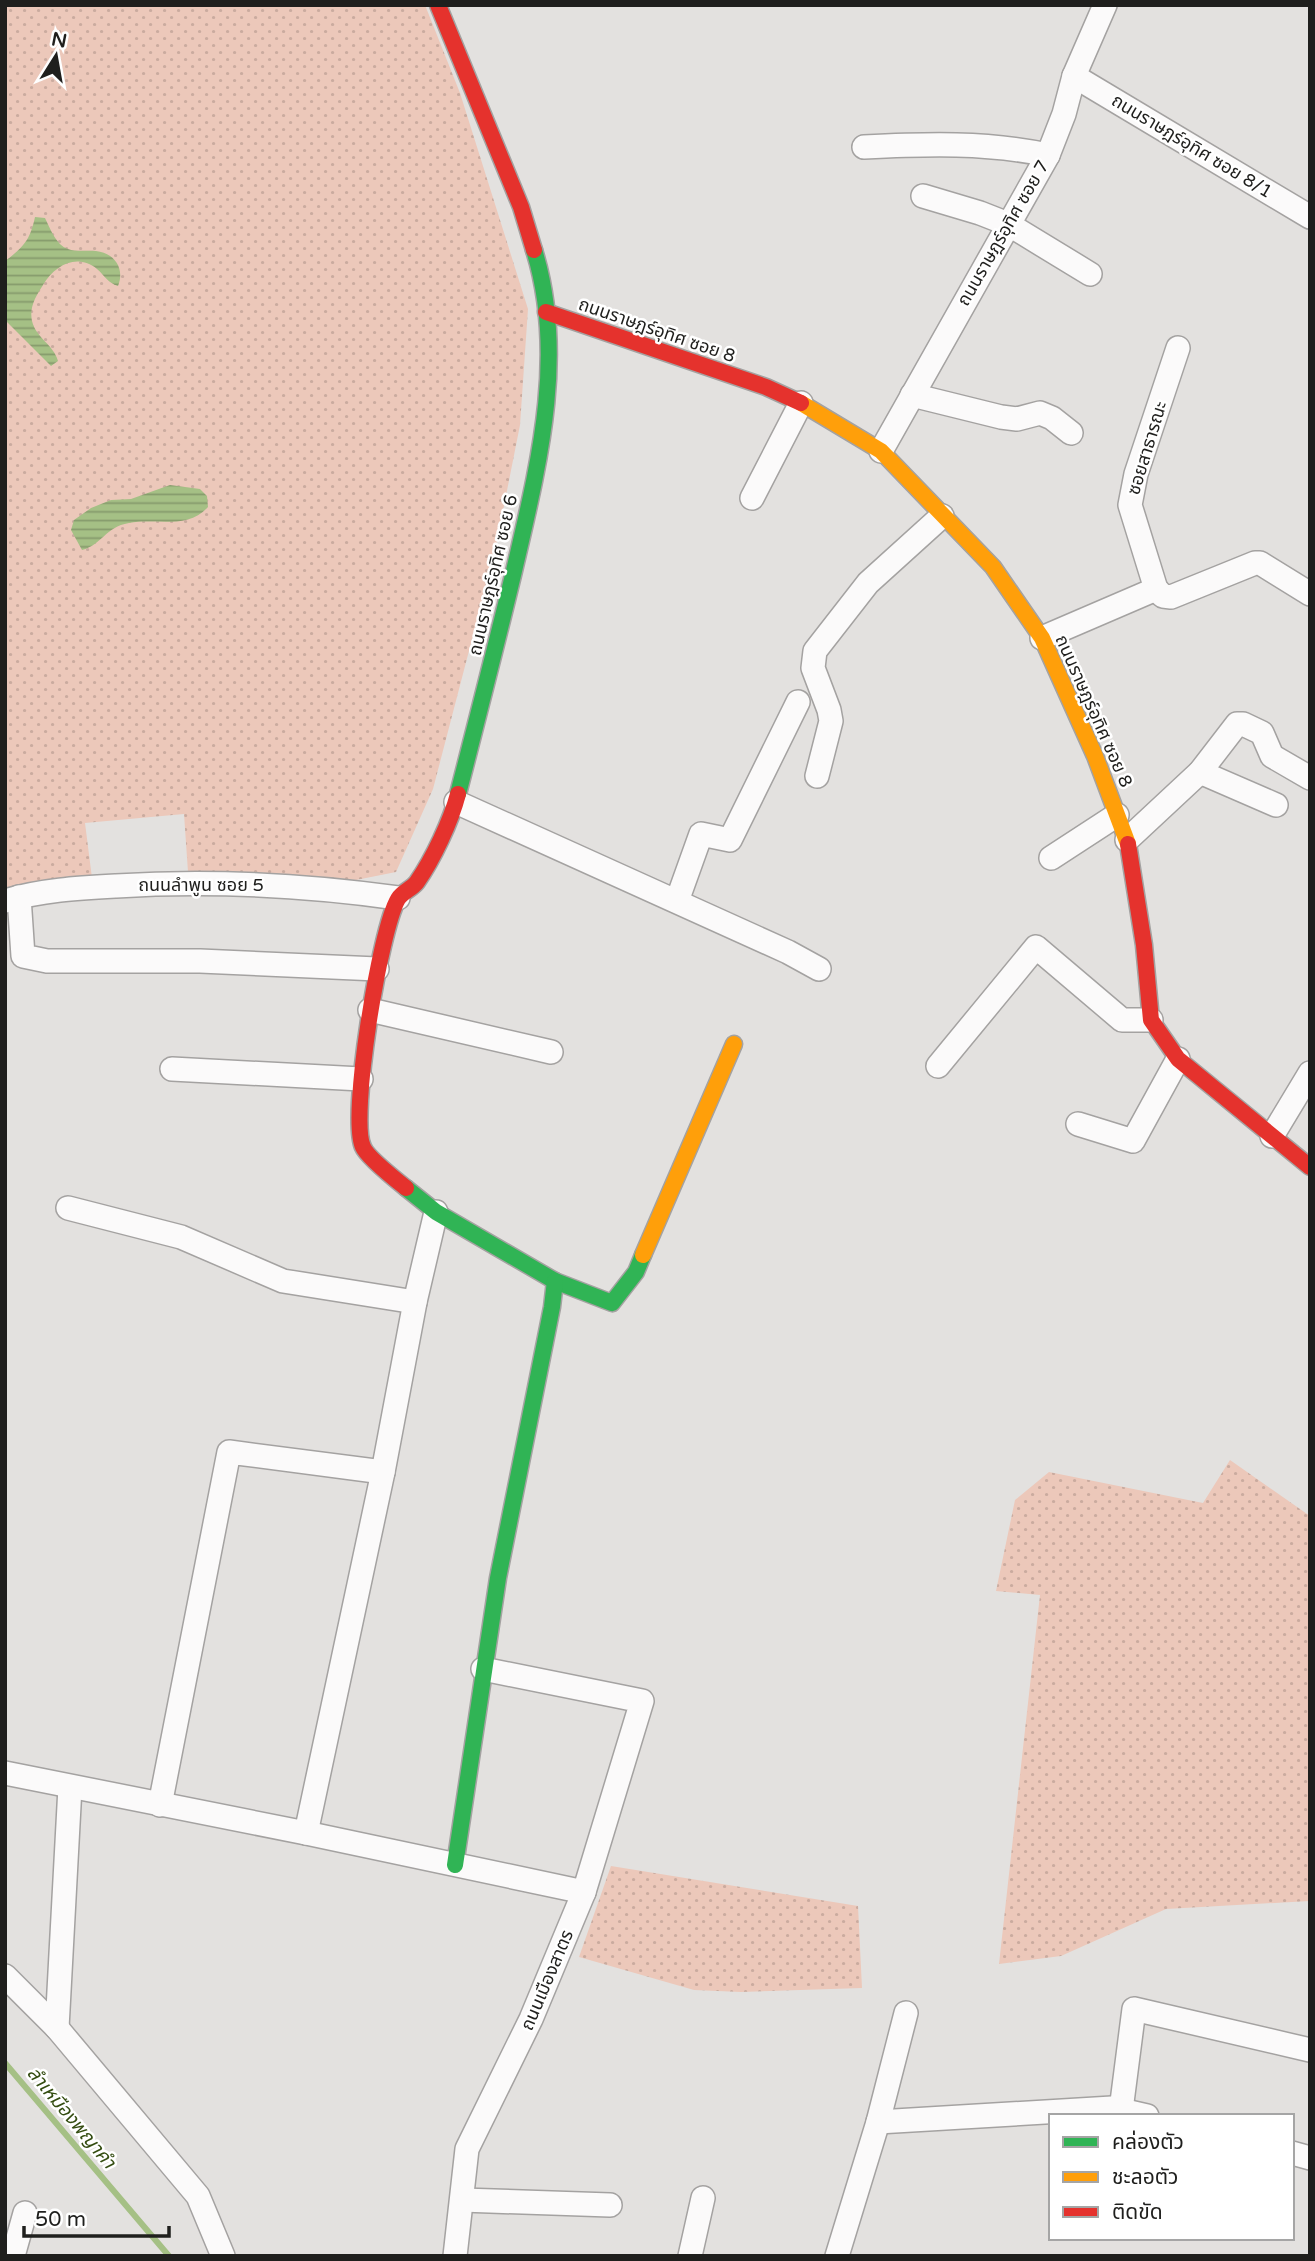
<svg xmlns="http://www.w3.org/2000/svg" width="1315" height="2261" font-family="'Varela Round','Noto Sans Thai',sans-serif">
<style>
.grass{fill:url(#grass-dots)}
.water{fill:url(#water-rules)}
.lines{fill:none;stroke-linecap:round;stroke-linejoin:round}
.stream{stroke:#a5c085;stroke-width:6}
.street-casing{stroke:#a4a2a1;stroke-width:26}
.fast-casing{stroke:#a4a2a1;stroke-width:19}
.slow-casing{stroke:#a4a2a1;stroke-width:19}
.jam-casing{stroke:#a4a2a1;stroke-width:19}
.street{stroke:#fbfafa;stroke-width:23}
.fast{stroke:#30b455;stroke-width:16}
.slow{stroke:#ff9f0a;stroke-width:16}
.jam{stroke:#e5322d;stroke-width:16}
.labels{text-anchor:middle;stroke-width:5;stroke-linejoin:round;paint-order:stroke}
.street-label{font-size:18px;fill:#1f1f1d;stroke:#fff}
.water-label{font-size:19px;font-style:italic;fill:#344d11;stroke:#fff}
</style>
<defs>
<pattern id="grass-dots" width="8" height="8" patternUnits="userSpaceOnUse" patternTransform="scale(1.75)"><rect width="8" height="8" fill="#ecc8ba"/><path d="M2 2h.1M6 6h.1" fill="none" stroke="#caab9f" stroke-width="1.8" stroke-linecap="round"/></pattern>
<pattern id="water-rules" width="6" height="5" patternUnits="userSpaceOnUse" patternTransform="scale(1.75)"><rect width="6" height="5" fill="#a5c085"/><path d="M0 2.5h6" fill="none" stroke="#869b6c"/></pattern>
</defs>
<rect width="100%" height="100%" fill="#e3e1df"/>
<!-- grass -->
<g class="grass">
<polygon points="5,5 425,5 460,93 528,309 520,425 495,551 433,789 396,872 356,880 188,872 184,814 85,823 92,878 5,891"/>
<polygon points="1230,1460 1310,1516 1310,1901 1166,1909 1061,1956 999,1964 1040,1595 996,1591 1015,1500 1049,1472 1203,1503"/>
<polygon points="611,1866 858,1906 862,1988 741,1992 694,1990 579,1957"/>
</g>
<!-- water -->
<g class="water">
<path d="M35,217l10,1c5,10 11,27 23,31 8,3 19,1 28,2 19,2 29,18 22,35 -10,-3 -13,-10 -21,-17 -20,-16 -42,-4 -54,16 -7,11 -14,22 -11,36 4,17 22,24 26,40l-7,5 -46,-46v-59c19,-14 25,-21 30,-44z"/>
<path d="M170,485l30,4 7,7 1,11c-20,23 -52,11 -79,16 -24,4 -27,22 -47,27l-11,-20 3,-10 17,-12 20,-8 20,-1z"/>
</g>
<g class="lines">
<!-- stream -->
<polyline class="stream" points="5,2063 169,2256"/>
<defs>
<g id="street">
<polyline points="1074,76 1310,217"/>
<path d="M864,147c62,-3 123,-5 184,8"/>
<polyline points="923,196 980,213 1008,224 1090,274"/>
<polyline points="912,395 1001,417 1017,419 1040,413 1052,418 1071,433"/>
<polyline points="881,451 1048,155 1064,114 1074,76 1105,5"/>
<polyline points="752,498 801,403"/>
<polyline points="1156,589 1163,596 1171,597 1255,563 1260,563 1310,594"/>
<polyline points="1042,638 1156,589 1130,505 1136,474 1178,348"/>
<polyline points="1200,772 1276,805"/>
<polyline points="817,776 831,721 829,710 813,668 815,651 868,583 942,516"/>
<polyline points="456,802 788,952 819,969"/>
<polyline points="1127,840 1200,772 1237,724 1243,724 1262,733 1272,756 1310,778"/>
<polyline points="1051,858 1117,815"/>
<polyline points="19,897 23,956 47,961 200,961 377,969"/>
<path d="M5,901c36,-11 74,-13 111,-15 94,-6 188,-1 282,12"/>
<polyline points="677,901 701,834 730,840 798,702"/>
<polyline points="370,1010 551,1052"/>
<polyline points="938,1066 1036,947 1122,1020 1151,1020"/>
<polyline points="172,1069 361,1079"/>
<polyline points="1078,1124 1133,1141 1178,1059"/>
<polyline points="1272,1136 1310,1073"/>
<polyline points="68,1208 181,1237 283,1281 415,1302"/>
<polyline points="5,1773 306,1833 584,1892"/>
<polyline points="160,1805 229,1452 383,1472"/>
<polyline points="306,1833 383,1472 415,1302 436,1212"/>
<polyline points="5,1976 57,2028 198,2196 223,2256"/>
<polyline points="57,2028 70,1787"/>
<polyline points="1121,2110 1134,2009 1310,2050"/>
<polyline points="878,2122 1112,2108 1147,2116"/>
<polyline points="1292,2153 1310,2158"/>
<polyline points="462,2200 610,2205"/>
<polyline points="13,2256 25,2213"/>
<polyline points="455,2256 467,2149 531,2019 584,1892 642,1701 483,1669"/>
<polyline points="690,2256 703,2198"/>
<polyline points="837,2256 878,2122 906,2013"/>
</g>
<g id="fast">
<path d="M458,794c19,-74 38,-148 56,-223 24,-104 53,-215 20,-321"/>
<polyline points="406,1188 436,1212 555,1281 612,1303 636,1272 643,1255"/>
<polyline points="455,1865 498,1578 552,1307 555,1281"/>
</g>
<g id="slow">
<polyline points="801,403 881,451 993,567 1042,638 1095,756 1128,844"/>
<polyline points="643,1255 734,1044"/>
</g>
<g id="jam">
<polyline points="438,5 521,207 534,250"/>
<polyline points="546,312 766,387 801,403"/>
<polyline points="1128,844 1144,945 1151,1020 1178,1059 1310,1167"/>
<path d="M406,1188c-10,-8 -39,-31 -43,-41 -14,-29 17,-218 35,-248 4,-7 14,-10 19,-17 16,-23 34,-61 41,-88"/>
</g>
</defs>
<!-- street casing -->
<use href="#street" class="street-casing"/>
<!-- fast casing -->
<use href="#fast" class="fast-casing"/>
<!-- slow casing -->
<use href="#slow" class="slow-casing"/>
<!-- jam casing -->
<use href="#jam" class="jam-casing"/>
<!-- street -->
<use href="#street" class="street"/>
<!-- fast -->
<use href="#fast" class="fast"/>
<!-- slow -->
<use href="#slow" class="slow"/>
<!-- jam -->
<use href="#jam" class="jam"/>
</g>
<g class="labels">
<!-- street labels -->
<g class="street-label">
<text transform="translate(1192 146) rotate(31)" y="6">ถนนราษฎร์อุทิศ ซอย 8/1</text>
<text transform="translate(1003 233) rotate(-60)" y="6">ถนนราษฎร์อุทิศ ซอย 7</text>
<text transform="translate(657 330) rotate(19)" y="6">ถนนราษฎร์อุทิศ ซอย 8</text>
<text transform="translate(1147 448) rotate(-73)" y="6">ซอยสาธารณะ</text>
<text transform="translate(493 575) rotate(-77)" y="6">ถนนราษฎร์อุทิศ ซอย 6</text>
<text transform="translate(1094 711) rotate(66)" y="6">ถนนราษฎร์อุทิศ ซอย 8</text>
<text x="201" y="891">ถนนลำพูน ซอย 5</text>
<text transform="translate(547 1980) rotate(-67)" y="6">ถนนเมืองสาตร</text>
</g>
<!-- water labels -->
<g class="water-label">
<text transform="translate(72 2117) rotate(50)" y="7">ลำเหมืองพญาคำ</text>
</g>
</g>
<!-- border -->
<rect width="1315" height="2261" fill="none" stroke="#1f1f1d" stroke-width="14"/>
<!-- legend -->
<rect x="1049" y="2114" width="245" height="126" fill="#ffffff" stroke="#a5a5a5" stroke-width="2"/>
<rect x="1063" y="2137" width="35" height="10" fill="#30b455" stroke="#a5a5a5" stroke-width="2"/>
<text x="1112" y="2149" font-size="21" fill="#1f1f1d">คล่องตัว</text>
<rect x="1063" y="2172" width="35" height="10" fill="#ff9f0a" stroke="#a5a5a5" stroke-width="2"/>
<text x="1112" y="2184" font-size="21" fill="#1f1f1d">ชะลอตัว</text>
<rect x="1063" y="2207" width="35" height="10" fill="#e5322d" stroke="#a5a5a5" stroke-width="2"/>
<text x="1112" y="2219" font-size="21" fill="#1f1f1d">ติดขัด</text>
<!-- north arrow -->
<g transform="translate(56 56) rotate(11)" stroke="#ffffff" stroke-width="5" paint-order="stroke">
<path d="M0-5L12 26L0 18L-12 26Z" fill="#1f1f1d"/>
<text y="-10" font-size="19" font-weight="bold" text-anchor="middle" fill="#1f1f1d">N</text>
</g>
<!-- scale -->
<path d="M24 2226v10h145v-10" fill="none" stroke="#1f1f1d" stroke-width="3.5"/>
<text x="35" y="2226" font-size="21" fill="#1f1f1d" stroke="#ffffff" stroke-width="5" paint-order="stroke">50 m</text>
</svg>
